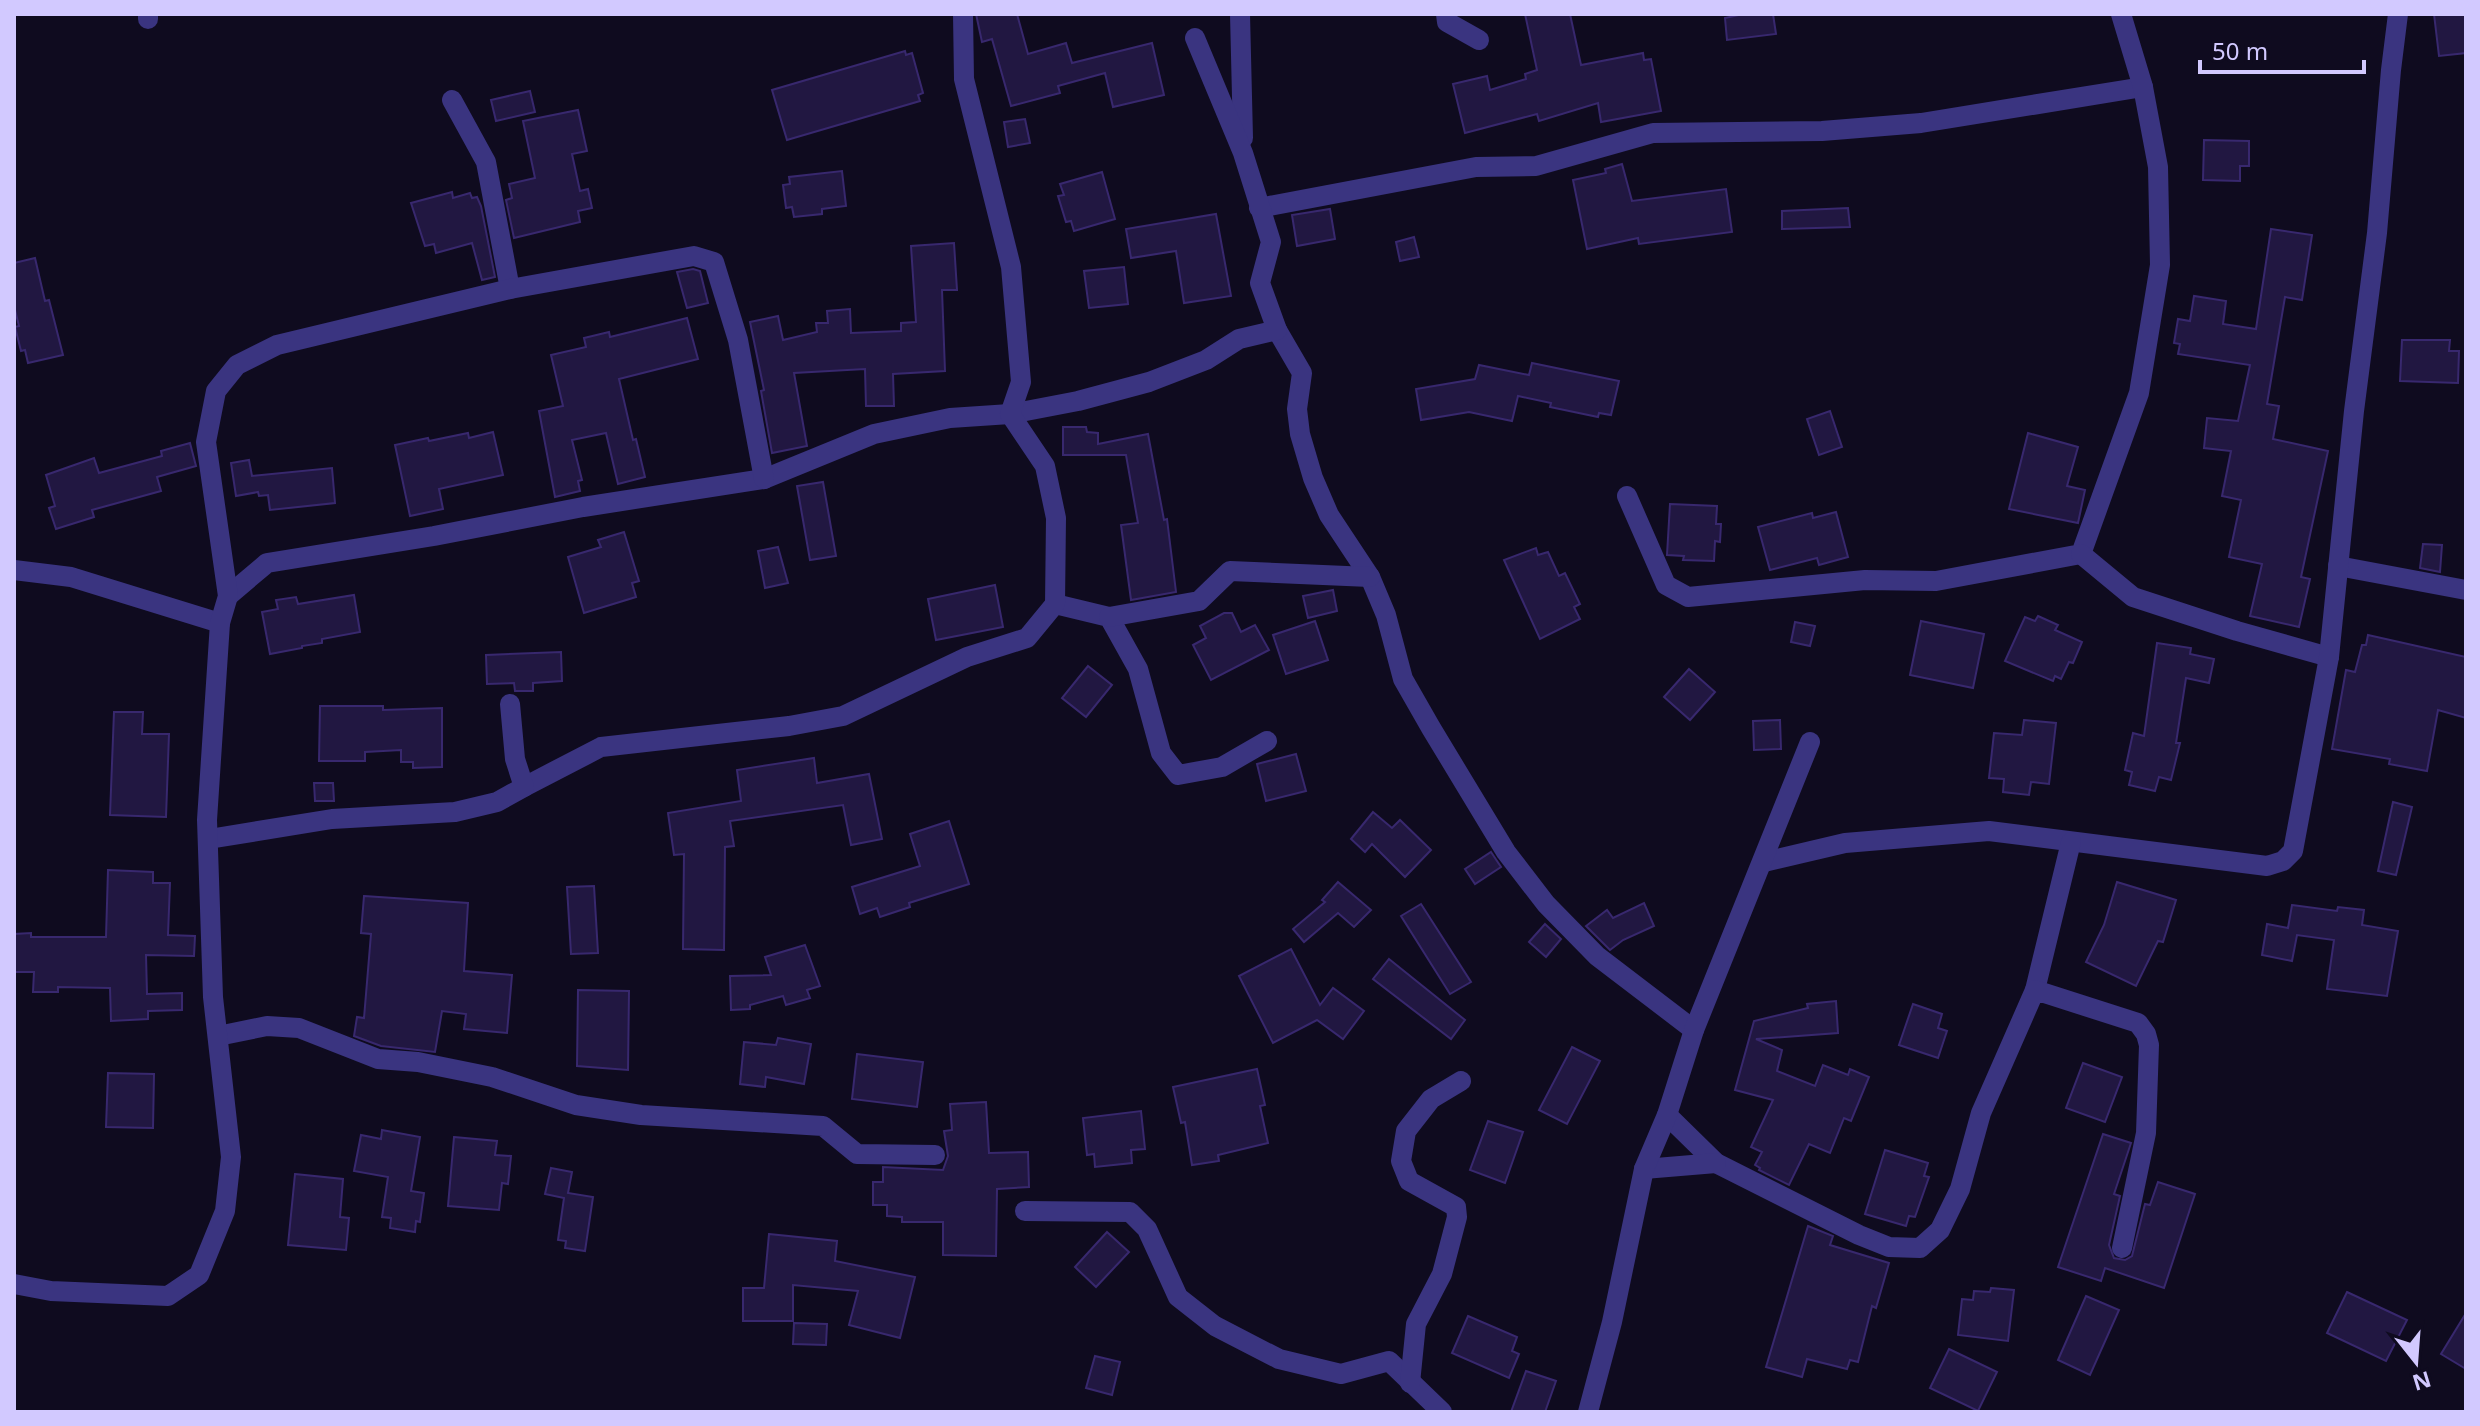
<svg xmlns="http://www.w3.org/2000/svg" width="2480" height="1426" font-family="'Noto Sans',sans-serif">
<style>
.building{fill:#211741;stroke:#38286e;stroke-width:2}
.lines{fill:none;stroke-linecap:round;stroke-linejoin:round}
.street{stroke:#3a3480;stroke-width:20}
</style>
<rect width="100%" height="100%" fill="#0f0b1f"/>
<!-- building -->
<g class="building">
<polygon points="976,14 1017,14 1028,54 1066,43 1072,63 1152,43 1164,95 1113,107 1105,73 1058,86 1060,93 1011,106 992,39 982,42"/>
<polygon points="1525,14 1570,14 1581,65 1643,53 1644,60 1651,59 1661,111 1601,122 1598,103 1539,121 1537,114 1465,133 1453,84 1487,76 1490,90 1526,79 1525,74 1537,70"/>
<polygon points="1743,14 1773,14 1776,34 1727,40 1725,18"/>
<polygon points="2434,14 2466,14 2466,53 2439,56"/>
<polygon points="905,51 906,55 912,53 923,93 918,95 920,101 787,140 772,90"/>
<polygon points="530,91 535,112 496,121 491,100"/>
<polygon points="578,110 587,151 572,154 580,191 588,189 592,208 578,211 580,222 514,238 506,200 512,198 509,184 535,178 523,121"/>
<polygon points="1025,119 1030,143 1008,147 1004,122"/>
<polygon points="2204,140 2249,141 2249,166 2240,166 2240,181 2203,180"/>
<polygon points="1622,164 1632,201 1726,189 1732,232 1639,244 1638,238 1587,249 1573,180 1606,173 1605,169"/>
<polygon points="842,171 846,206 822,209 822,214 794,217 792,207 786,208 783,185 790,184 789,177"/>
<polygon points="1102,172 1115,219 1074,231 1071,221 1066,222 1058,196 1064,195 1060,184"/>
<polygon points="452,192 453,198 470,193 472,198 477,197 481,206 495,277 482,280 472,243 436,253 434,244 425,246 411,203"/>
<polygon points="1848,208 1850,227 1782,229 1782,211"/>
<polygon points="1330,209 1335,239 1297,246 1292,215"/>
<polygon points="1216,214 1231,296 1184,303 1176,251 1131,258 1126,229"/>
<polygon points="2271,229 2312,235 2302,300 2285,297 2267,404 2279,406 2273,439 2328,451 2301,577 2310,579 2299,627 2250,616 2262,564 2229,557 2241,500 2222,496 2231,451 2204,448 2207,418 2238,421 2250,365 2178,354 2180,344 2174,343 2178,319 2190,321 2194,296 2226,301 2223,324 2256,329"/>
<polygon points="1414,237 1419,257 1400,261 1396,242"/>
<polygon points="954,243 957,290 942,290 945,371 893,374 894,406 866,406 865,369 794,373 807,446 772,453 761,391 764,390 750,322 778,316 783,340 817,332 816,323 828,323 827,311 850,309 851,333 901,331 901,323 916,322 911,246"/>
<polygon points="35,258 45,301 49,300 63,355 28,363 25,350 21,351 15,327 19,326 14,306 14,263"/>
<polygon points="1124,267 1128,304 1089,308 1084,271"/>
<polygon points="693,269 700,271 708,303 687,308 677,272"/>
<polygon points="687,318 698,359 619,379 633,440 636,439 645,477 618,484 606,433 572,440 582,480 578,481 580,491 555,497 539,411 563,406 551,355 586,347 584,338 609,332 610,337"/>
<polygon points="2402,340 2450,340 2449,351 2459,351 2458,383 2400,381"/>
<polygon points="1532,363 1619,381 1611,415 1599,413 1598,417 1550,407 1551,403 1518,396 1512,421 1469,412 1421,420 1416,389 1475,379 1479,365 1529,375"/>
<polygon points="1830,411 1842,447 1819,455 1807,419"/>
<polygon points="1063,427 1086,427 1087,432 1098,433 1098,444 1148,434 1164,520 1167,519 1176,592 1131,600 1121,525 1138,523 1126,455 1063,455"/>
<polygon points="493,432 503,475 439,489 443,509 410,516 395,445 428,438 429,441 468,433 469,438"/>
<polygon points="2028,433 2078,447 2067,486 2085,490 2078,523 2009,509"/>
<polygon points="190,443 196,466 157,477 161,491 92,510 94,517 56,529 49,508 55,506 46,475 94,458 99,473 162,456 161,451"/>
<polygon points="249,460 252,476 332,468 335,503 270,510 268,495 259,496 258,492 236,496 231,463"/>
<polygon points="823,482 836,556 810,560 797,486"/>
<polygon points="1670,504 1717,506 1716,524 1721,524 1720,542 1715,541 1714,561 1683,560 1684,556 1667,555"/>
<polygon points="1836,512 1848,557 1819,565 1817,558 1770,570 1758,527 1812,513 1813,518"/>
<polygon points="624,532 639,581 632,583 636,597 584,613 568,557 601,547 598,540"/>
<polygon points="2423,544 2442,545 2440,572 2420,568"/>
<polygon points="778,547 788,583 765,588 758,551"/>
<polygon points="1536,548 1538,555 1548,552 1559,576 1565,573 1580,604 1574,607 1580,619 1540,639 1504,560"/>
<polygon points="995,585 1003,627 936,640 928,599"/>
<polygon points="1333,590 1337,611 1308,618 1303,596"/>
<polygon points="354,595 360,632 322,639 322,643 302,646 302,648 270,654 262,612 278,609 276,600 296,597 298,604"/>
<polygon points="1224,613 1232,613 1241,632 1255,625 1269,650 1211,680 1193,645 1206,638 1200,626"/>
<polygon points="2038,616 2058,625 2055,630 2082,642 2073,663 2069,662 2061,679 2055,676 2053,681 2005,661 2025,617 2035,621"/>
<polygon points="1315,621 1328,660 1286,674 1273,635"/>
<polygon points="1921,621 1984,634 1973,688 1910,675"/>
<polygon points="1795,622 1815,626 1810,646 1791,642"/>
<polygon points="2368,635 2466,657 2466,718 2438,710 2427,771 2389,764 2390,759 2332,749 2346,670 2355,672 2362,645 2366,645"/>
<polygon points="2157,643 2191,648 2190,654 2214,659 2209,683 2186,678 2176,743 2180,743 2171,780 2159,777 2155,791 2129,785 2132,772 2125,770 2133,733 2144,736"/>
<polygon points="561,652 562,681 533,683 533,691 515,691 514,683 487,684 486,655"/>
<polygon points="1088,666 1112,685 1086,717 1062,698"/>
<polygon points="1689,669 1715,692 1690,720 1664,697"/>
<polygon points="320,706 383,706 383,710 442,708 442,767 413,768 413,762 401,762 401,750 365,752 365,761 319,761"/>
<polygon points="114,712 143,712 142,734 169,734 166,817 110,815"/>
<polygon points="1780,720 1781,749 1754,750 1753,721"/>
<polygon points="2024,720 2056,723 2049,784 2031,782 2029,795 2003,792 2004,779 1989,778 1994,733 2022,735"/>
<polygon points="1296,754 1306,791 1266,801 1257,764"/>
<polygon points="814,758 817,783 869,774 882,839 851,845 843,805 730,821 734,846 725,847 724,950 683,949 684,854 674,855 668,813 741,801 737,770"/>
<polygon points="314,783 333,783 334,801 315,801"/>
<polygon points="2393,802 2412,807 2396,875 2378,871"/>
<polygon points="1373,812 1392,828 1400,820 1431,850 1405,877 1372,844 1365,852 1351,839"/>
<polygon points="949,821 969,884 909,903 910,907 880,917 877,908 860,914 852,887 920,866 910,834"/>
<polygon points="1491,852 1501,867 1475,884 1465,869"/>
<polygon points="108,870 153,872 153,883 170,883 168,935 195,936 194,956 146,955 147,994 182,993 182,1010 148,1011 148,1019 111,1021 110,988 58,987 58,992 33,992 34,972 14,972 14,934 31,933 31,937 106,937"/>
<polygon points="1338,882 1371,910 1354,927 1338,913 1304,942 1293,929 1325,902 1322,900"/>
<polygon points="2117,882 2176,900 2163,942 2158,941 2136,986 2086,962 2104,925"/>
<polygon points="594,886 598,953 571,954 567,887"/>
<polygon points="364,896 468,903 464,971 512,975 507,1033 464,1029 466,1014 442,1011 435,1052 381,1046 354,1036 357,1017 364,1018 371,934 361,933"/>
<polygon points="1644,903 1654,926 1623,940 1610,950 1586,926 1607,910 1613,918"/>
<polygon points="1421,904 1471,982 1450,994 1401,916"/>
<polygon points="2292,905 2337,911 2338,907 2364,910 2362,925 2398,931 2387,996 2327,989 2334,940 2297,935 2292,961 2262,955 2267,924 2288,928"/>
<polygon points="1545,924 1561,939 1546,957 1529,942"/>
<polygon points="805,945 820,986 807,990 810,998 786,1005 783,996 750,1005 750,1009 731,1010 730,976 771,975 765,957"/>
<polygon points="1291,949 1320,1005 1333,988 1364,1011 1343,1039 1317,1020 1273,1043 1239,976"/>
<polygon points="1389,959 1465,1020 1451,1039 1373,979"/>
<polygon points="578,990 629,991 628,1070 577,1066"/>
<polygon points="1836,1001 1838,1033 1756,1039 1782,1050 1777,1071 1815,1086 1823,1065 1848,1075 1850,1069 1869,1077 1851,1121 1844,1118 1830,1153 1809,1144 1789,1185 1759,1170 1760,1168 1755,1165 1762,1152 1751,1147 1773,1100 1735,1090 1754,1021 1808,1008 1807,1004"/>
<polygon points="1913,1004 1942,1014 1938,1028 1947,1031 1938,1058 1899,1045"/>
<polygon points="778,1038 811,1044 804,1084 766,1077 765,1087 740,1084 744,1042 776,1045"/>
<polygon points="1572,1047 1600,1061 1567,1124 1539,1110"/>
<polygon points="857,1054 923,1062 917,1107 852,1099"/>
<polygon points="2083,1063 2122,1077 2105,1122 2066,1108"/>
<polygon points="1257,1069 1265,1105 1260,1106 1268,1143 1218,1155 1219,1161 1192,1165 1185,1122 1181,1123 1173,1087"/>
<polygon points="108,1073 154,1074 153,1128 106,1127"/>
<polygon points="986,1102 989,1153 1028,1152 1029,1187 997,1189 996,1256 943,1255 943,1222 902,1222 902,1217 887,1216 887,1205 873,1205 873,1182 883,1182 883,1167 943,1170 948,1156 944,1131 952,1130 950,1104"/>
<polygon points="1141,1111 1145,1149 1131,1150 1132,1163 1095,1167 1094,1154 1087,1155 1083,1118"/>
<polygon points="1488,1121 1523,1132 1505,1183 1470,1170"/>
<polygon points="382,1130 420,1137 411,1191 424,1193 420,1222 416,1221 415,1232 390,1228 391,1218 382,1217 388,1177 354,1171 361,1135 381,1139"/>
<polygon points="2103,1134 2131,1143 2114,1194 2120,1196 2109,1245 2114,1258 2125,1260 2132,1256 2145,1204 2150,1205 2158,1182 2195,1194 2164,1288 2105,1268 2101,1281 2058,1267"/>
<polygon points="454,1137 497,1141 495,1155 511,1156 508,1184 502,1183 499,1210 448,1206"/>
<polygon points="1885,1150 1928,1163 1924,1176 1929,1177 1915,1217 1909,1216 1906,1226 1865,1214"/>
<polygon points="551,1168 572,1172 568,1193 593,1197 585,1251 565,1248 566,1241 558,1240 564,1198 545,1194"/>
<polygon points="295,1174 343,1179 340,1217 349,1218 346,1250 288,1245"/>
<polygon points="1808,1226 1833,1236 1830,1245 1889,1263 1876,1308 1872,1306 1858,1362 1850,1360 1847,1369 1807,1359 1802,1377 1766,1367"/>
<polygon points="1107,1232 1129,1252 1096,1287 1075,1267"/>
<polygon points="769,1234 837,1241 835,1261 915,1277 900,1338 849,1325 858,1291 793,1285 793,1321 743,1321 743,1288 764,1288"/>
<polygon points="1991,1288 2014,1290 2008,1341 1958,1335 1962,1299 1973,1300 1974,1291 1990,1292"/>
<polygon points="2347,1292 2407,1320 2386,1361 2327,1333"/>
<polygon points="2086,1296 2119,1310 2090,1375 2058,1360"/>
<polygon points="2466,1313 2466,1369 2441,1354"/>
<polygon points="1468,1316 1517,1337 1512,1351 1519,1354 1509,1378 1452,1353"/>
<polygon points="794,1323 827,1324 826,1345 793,1344"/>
<polygon points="1949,1349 1997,1372 1978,1411 1930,1388"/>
<polygon points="1095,1356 1120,1362 1112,1395 1086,1388"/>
<polygon points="1526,1371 1556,1381 1545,1412 1511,1412"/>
</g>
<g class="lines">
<!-- street -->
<g class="street">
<polyline points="148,14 148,19"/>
<polyline points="1240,14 1243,138"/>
<polyline points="1446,14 1447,22 1479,40"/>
<polyline points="452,100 486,162 510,289"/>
<polyline points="1259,208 1476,167 1536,166 1653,133 1822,131 1921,123 2143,87"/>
<polyline points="1277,330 1302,373 1297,409 1300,434 1313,478 1329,515 1370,577 1386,615 1403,679 1431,728 1506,852 1546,904 1597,956 1694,1030"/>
<polyline points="1627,496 1666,585 1688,597 1865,580 1936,581 2081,554 2139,393 2160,265 2158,167 2143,87 2121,14"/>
<polyline points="2081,554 2133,597 2237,631 2329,657"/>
<polyline points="2338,566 2466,590"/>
<polyline points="14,570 71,577 220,623"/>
<polyline points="228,596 267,563 434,536 583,507 764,479 874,434 950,418 1010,414 1078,401 1149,382 1206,360 1239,339 1277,330 1260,283 1271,242 1243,153 1195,38"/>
<polyline points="1055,604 1109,617 1138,669 1161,753 1178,775 1222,767 1267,741"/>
<polyline points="1109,617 1199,601 1230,571 1370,577"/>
<polyline points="524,787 601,747 789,726 843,716 967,657 1027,638 1055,604 1056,518 1045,466 1010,414 1021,382 1011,267 964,79 963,14"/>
<polyline points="209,839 332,819 455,812 497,802 524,787 515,759 510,704"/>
<polyline points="1764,862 1845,843 1989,831 2267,866 2283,861 2293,851 2329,657 2354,411 2377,233 2391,70 2398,14"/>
<polyline points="2035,990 2071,842"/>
<polyline points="218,1036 267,1026 299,1028 378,1059 418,1062 492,1077 576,1105 641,1115 823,1126 857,1154 935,1155"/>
<polyline points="1667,1115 1716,1163 1859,1235 1889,1247 1920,1248 1940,1230 1960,1189 1981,1113 2035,990 2138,1023 2146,1034 2149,1045 2146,1133 2122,1248"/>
<polyline points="1644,1169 1716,1163"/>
<polyline points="1025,1211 1130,1212 1147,1229 1178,1297 1215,1326 1279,1359 1341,1374 1389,1361 1442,1412"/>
<polyline points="14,1284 51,1291 168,1296 199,1275 225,1211 231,1157 213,997 207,820 220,623 228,596 206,442 216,391 237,365 277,345 510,289 694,256 714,262 738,340 764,479"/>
<polyline points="1410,1383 1416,1324 1442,1274 1457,1217 1456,1207 1409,1181 1401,1161 1406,1131 1431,1099 1461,1081"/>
<polyline points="1588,1412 1612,1322 1644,1169 1667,1115 1694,1030 1810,742"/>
</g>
</g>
<!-- border -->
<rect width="2480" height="1426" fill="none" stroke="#d2c9ff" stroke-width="32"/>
<!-- north arrow -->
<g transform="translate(2416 1362) rotate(163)" stroke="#0f0b1f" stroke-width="6" paint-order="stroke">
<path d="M0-6L14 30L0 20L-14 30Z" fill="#d2c9ff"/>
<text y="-12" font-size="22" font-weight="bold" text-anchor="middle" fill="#d2c9ff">N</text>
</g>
<!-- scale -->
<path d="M2200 60v12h164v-12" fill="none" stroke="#d2c9ff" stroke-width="4"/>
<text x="2212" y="60" font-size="24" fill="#d2c9ff" stroke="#0f0b1f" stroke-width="6" paint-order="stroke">50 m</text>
</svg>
